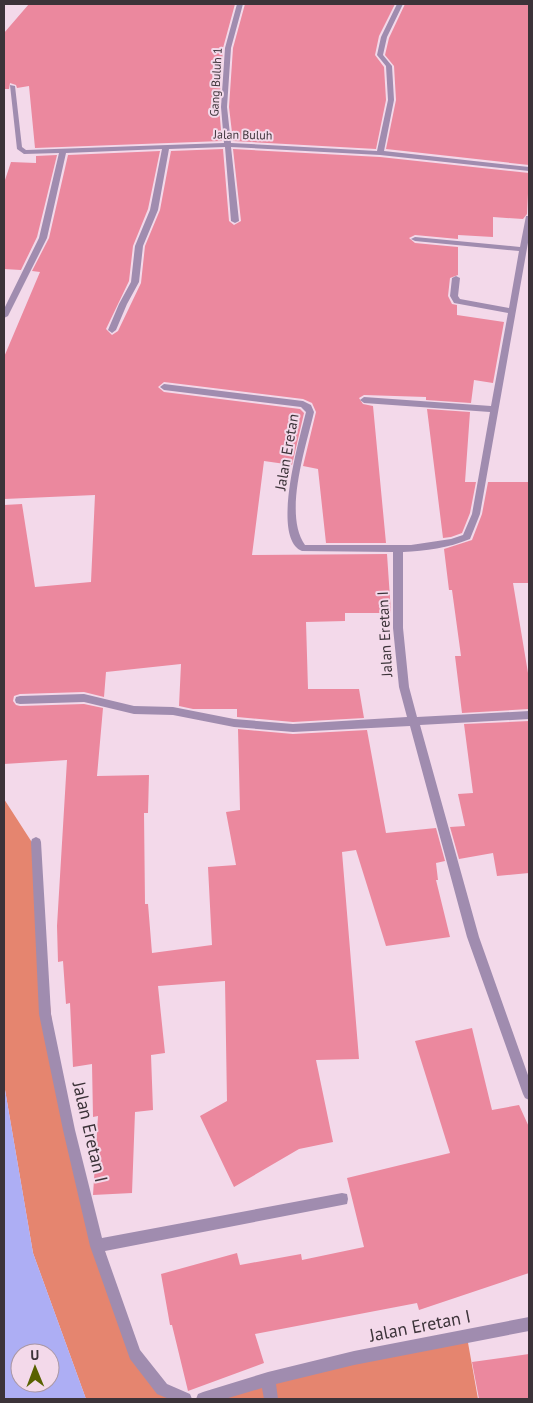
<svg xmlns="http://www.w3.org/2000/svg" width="533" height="1403" font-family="'PT Sans',sans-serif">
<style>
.forest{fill:#e5856f}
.water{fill:#adaef4;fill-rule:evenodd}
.building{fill:#eb889e}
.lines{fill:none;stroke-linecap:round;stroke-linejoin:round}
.minor{fill:#a08caf;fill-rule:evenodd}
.labels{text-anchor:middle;stroke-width:4;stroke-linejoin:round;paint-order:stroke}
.far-street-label{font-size:12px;fill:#3c3339;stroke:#f3d9ea}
.street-label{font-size:15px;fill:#3c3339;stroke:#f3d9ea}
.near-street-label{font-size:18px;fill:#3c3339;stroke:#f3d9ea}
</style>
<rect width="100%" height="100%" fill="#f3d9ea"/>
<!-- forest -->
<g class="forest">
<polygon points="4,799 33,844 57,1071 69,1130 135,1354 162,1389 185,1399 86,1399 33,1253 4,1084"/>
<polygon points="467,1337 478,1399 203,1399 207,1399"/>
</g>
<!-- water -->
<path class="water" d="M4,1084l29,169 53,146h-82zM20,1353h30v30h-30z"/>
<!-- building -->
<g class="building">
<polygon points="29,4 235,4 223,48 219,107 222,141 35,148 29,86 17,88 16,85 10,83 9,89 4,89 4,33"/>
<polygon points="245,4 395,4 379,36 375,55 384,67 386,100 376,149 233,141 229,107 233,48"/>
<polygon points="405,4 529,4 529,165 386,149 396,100 394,66 385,55 389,38"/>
<polygon points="223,149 229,221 234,225 241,221 233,149 380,157 529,173 527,214 523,219 493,217 493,237 458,235 458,239 415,235 409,238 415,243 458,247 458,275 450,278 448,296 452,304 457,305 457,315 504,322 493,383 474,380 471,403 426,400 426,397 364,395 359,398 363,404 373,406 386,543 326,543 318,469 303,466 316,412 312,403 303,399 164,382 158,387 164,392 300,409 304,413 292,465 264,461 252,555 387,554 391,613 345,613 345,621 306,622 308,689 359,689 364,718 293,722 237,717 237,709 193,709 179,706 181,664 106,672 104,697 84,692 20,694 14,696 13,701 16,705 20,706 84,704 103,708 97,776 149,775 148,813 144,813 145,904 148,904 152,953 212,945 208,867 236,865 226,812 240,810 238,729 293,734 367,730 386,833 436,828 445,861 436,863 438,880 436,880 450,937 386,946 356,850 342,852 359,1059 316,1060 333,1142 299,1149 234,1187 200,1116 227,1101 225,981 158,986 165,1053 151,1055 153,1110 135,1112 132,1193 93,1195 98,1116 93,1117 92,1064 73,1067 70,1003 66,1004 63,961 58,962 57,926 67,760 4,764 4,505 22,504 35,587 91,582 95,495 4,499 4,357 40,272 32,271 49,238 68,155 160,151 148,209 133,246 129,281 106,329 112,335 118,331 141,283 145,246 160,210 171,151"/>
<polygon points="57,155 37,237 21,270 4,269 4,183 11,162 36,163 36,156"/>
<polygon points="427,409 470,412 465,482 476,482 470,513 462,533 451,537 443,538"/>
<polygon points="488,482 529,482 529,583 513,583 529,679 529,709 462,713 455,656 461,656 452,590 449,590 444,549 472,540 482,514"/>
<polygon points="529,721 529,873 497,876 493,853 459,859 450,827 465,826 458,794 473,793 464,724"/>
<polygon points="472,1028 492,1110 519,1105 529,1127 529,1273 419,1310 417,1303 255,1334 264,1363 188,1391 172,1325 170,1325 161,1274 237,1253 240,1265 301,1254 302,1260 364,1247 347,1178 450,1153 415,1041"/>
<polygon points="529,1354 529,1399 479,1399 472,1362"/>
</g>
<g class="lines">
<!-- minor -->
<g class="minor">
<polygon points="237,4 243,4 231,48 227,107 231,143 377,151 388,100 386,66 377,55 381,37 397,4 403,4 387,37 383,55 392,66 394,100 384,151 529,167 529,171 380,155 231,147 239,221 235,223 231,221 225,147 169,149 158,210 143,246 139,282 127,304 116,330 112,333 108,330 119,304 131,282 135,246 150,210 162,149 66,153 47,238 8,316 4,318 4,309 39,238 59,153 24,154 17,149 10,85 15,86 22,147 26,150 224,143 221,107 225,48"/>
<path d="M526,216h3v21l-49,277 -10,25c-22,9 -44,12 -67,13v76l6,59 8,30 112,-6v8l-109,6 59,212 50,141v22l-4,-2 -2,-4 -56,-157 -57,-211 -117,6 -59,-5 -61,-12 -39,-1 -50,-12 -64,2 -4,-1 -1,-3 1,-3 4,-1 64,-2 50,12 39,1 61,12 59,5 114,-7 -8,-30 -6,-59v-76l-91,-1c-32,-13 -2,-114 4,-139l-5,-5 -137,-17 -4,-3 4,-3 139,17 8,4 3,7c-8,35 -31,102 -9,133h106l40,-6 12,-4 9,-21 18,-102 -126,-9 -4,-3 4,-3 127,9 17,-93 -54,-10 -4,-7 2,-18 4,-2 4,2 -2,18 2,3 49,9 10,-57 -104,-10 -4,-2 4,-2 105,10z"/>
<polygon points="36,837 40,839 41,842 51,1014 75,1130 102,1238 342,1193 347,1194 348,1199 347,1204 342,1205 105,1251 140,1350 167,1384 190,1394 192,1399 169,1399 157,1394 130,1359 90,1246 63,1130 39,1014 31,842 32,839"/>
<polygon points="529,1317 529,1331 354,1365 276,1384 278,1399 264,1399 262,1388 225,1399 196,1399 198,1394 203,1392 268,1372 354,1351"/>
</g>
</g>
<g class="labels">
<!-- far-street labels -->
<g class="far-street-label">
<text transform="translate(216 82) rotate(-87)" y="4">Gang Buluh 1</text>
<text transform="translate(243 135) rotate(1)" y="4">Jalan Buluh</text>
</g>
<!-- street labels -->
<g class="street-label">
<text transform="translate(287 452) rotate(-80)" y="5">Jalan Eretan</text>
<text transform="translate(385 634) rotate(-93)" y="5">Jalan Eretan I</text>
</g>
<!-- near-street labels -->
<g class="near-street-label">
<text transform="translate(90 1132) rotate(77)" y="6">Jalan Eretan I</text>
<text transform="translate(420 1326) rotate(-11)" y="6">Jalan Eretan I</text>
</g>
</g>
<!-- border -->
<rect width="533" height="1403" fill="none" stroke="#3c3339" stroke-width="10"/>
<!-- north arrow -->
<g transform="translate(35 1368) rotate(359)"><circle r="24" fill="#f3d9ea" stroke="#aa97a3"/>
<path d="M0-4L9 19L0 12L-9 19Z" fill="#586100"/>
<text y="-8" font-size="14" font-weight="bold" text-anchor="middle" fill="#3c3339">U</text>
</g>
</svg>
